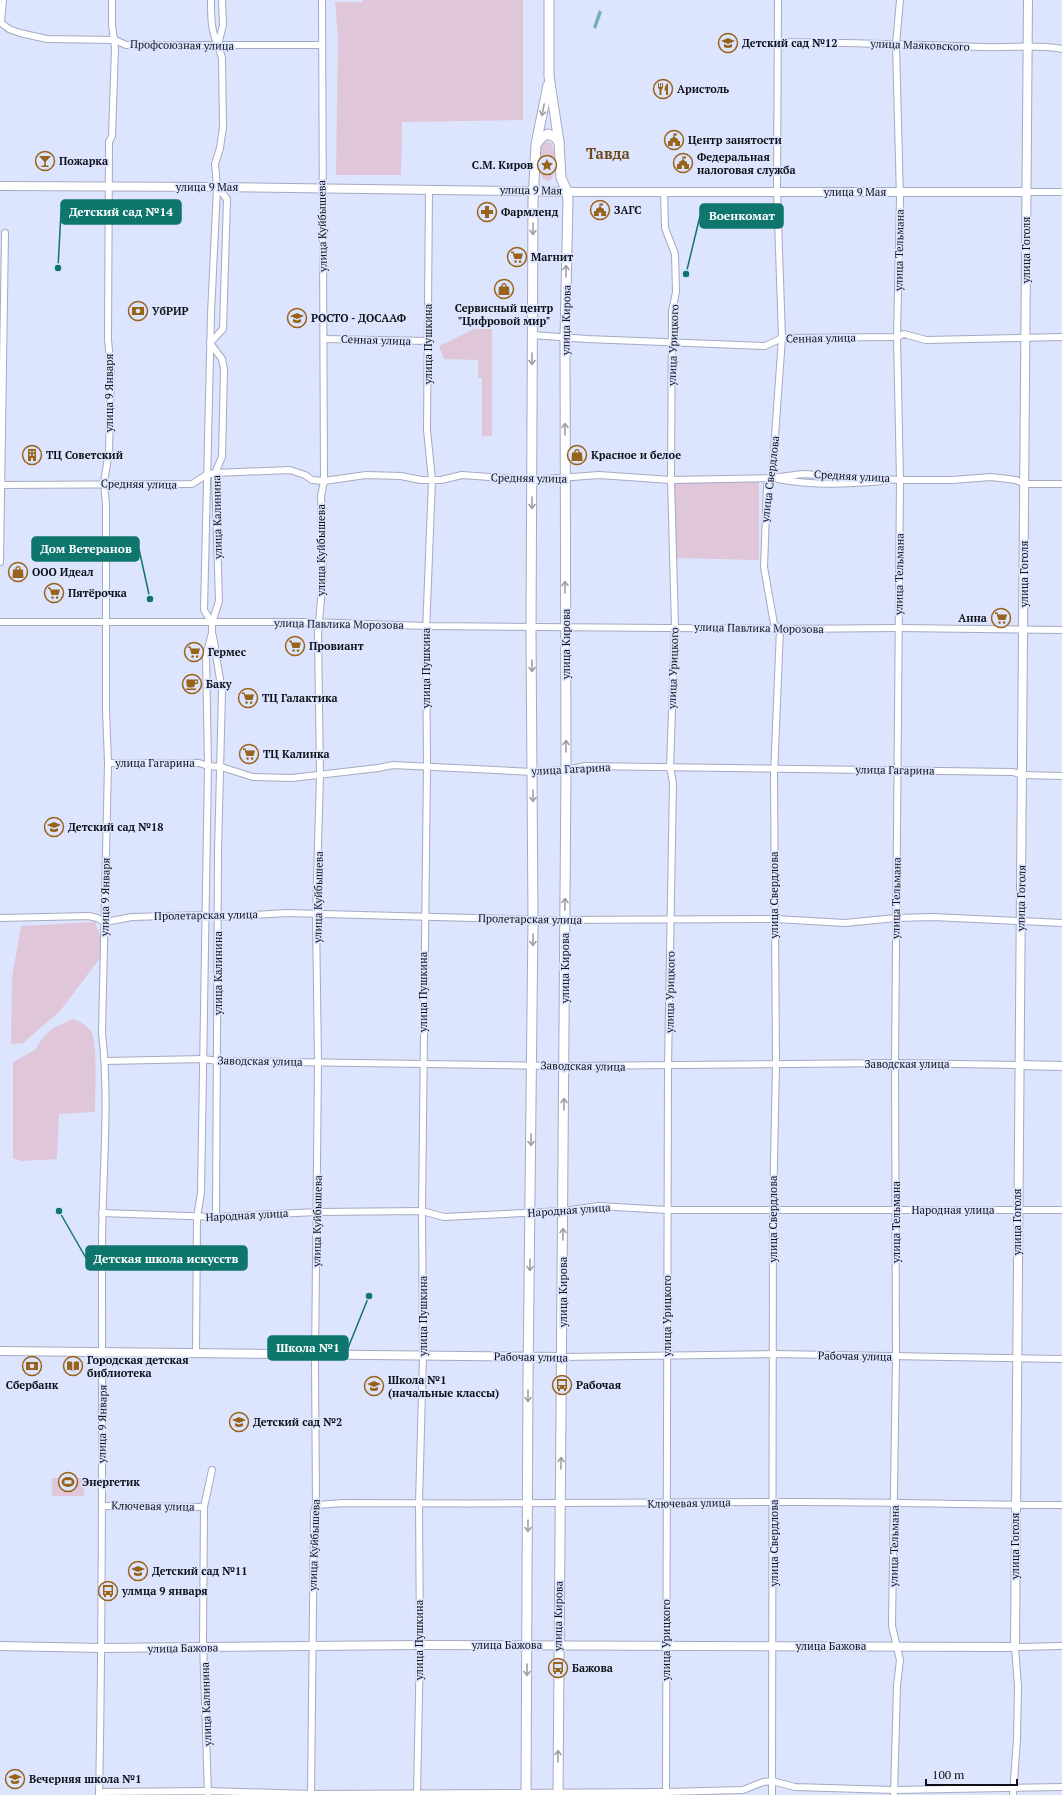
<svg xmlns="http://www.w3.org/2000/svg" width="1062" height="1795" font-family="'PT Serif',serif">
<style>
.green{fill:#dfc6d8}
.water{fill:#76afb9}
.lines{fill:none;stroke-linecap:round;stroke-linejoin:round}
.street-casing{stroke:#a4aac2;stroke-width:8}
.secondary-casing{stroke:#a4aac2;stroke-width:10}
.primary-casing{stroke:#a4aac2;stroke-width:11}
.street{stroke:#fff;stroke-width:6}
.secondary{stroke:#fff;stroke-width:8}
.primary{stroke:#fff;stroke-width:9}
.oneway{stroke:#9f9fa3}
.labels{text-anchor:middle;stroke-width:3.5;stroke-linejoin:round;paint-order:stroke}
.poi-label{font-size:11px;font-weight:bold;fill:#0e1018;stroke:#dde4fd;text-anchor:start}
.street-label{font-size:11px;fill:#0e1018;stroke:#dde4fd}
.district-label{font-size:15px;font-weight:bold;fill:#6d4818;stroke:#dde4fd}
.leader{fill:none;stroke:#0f766e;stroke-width:1.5}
.callout-dot{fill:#0f766e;stroke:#dde4fd;stroke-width:1.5}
.callout{fill:#0f766e;stroke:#0f766e;stroke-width:1.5}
.callout-label{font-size:12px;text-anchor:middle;font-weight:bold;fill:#fff}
</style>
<rect width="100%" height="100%" fill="#dde4fd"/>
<!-- green -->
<g class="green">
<polygon points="363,0 523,0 523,120 402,122 401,175 336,175 338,38 335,2 363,2"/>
<path d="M544,142h6c6,7 5,29 2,37l-5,2 -4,-2 -2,-4v-29z"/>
<polygon points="474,329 492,329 492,436 482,436 482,378 478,378 478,360 444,359 439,346"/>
<polygon points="759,482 759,560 676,558 675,483"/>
<polygon points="95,922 100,936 100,958 60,1011 23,1043 11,1044 12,978 21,926"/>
<path d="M73,1019c7,3 14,6 18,12 7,10 4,66 4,81l-36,2 -2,45 -35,2 -9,-3v-96l22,-12 9,-14 9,-8z"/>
<rect x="52" y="1478" width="32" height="18"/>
</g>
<!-- water -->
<polygon class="water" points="599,10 602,12 596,29 593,27"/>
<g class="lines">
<defs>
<g id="street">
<path d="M211,0c0,17 0,31 7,45"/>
<polyline points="0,22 9,29 20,33 47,39 115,40 126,45 321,45"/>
<polyline points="1,22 3,0"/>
<path d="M778,42c69,1 137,2 205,5 26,1 53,-3 79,2"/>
<polyline points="664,192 665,228 675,254 676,292 672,311 671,480 675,627 670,767 673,783 668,1066 666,1795"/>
<polyline points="1025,192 1062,192"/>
<polyline points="532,335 587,339 765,346 782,338 897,337 904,334 926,340 1062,337"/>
<polyline points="324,339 428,341"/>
<path d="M778,479c35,7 70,5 106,2"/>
<polyline points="0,485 192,484 206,475 215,473 290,470 305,475 312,480 324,481 366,475 401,476 421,480 441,480 462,475 532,480 599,475 671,480 772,478 803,474 900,480 952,480 991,477 1016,480 1025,484 1062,484"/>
<polyline points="0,562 5,233"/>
<polyline points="0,622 310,622 426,626 780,629 898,628 1062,630"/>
<polyline points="212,623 219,601 215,473 222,457 224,369 222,359 210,343 223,329 227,199 217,187 215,164 220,148 223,127 222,58 218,45 223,25 222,0"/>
<polyline points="213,636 222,692 218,851 216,1217"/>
<polyline points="108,763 199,763 208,766 221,767 253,777 292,778 378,768 393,765 533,772 566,770 585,766 1013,772 1023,775 1062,776"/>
<polyline points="0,918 89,916 97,918 105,922 132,917 205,915 219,917 287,913 550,920 775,919 845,923 896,918 933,917 1062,923"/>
<polyline points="105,1061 204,1059 217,1061 564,1066 895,1063 1019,1065"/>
<polyline points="102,1213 216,1217 317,1212 422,1211 444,1217 563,1211 599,1206 667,1210 1062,1210"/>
<polyline points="196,1353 197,1217 201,1193 208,766 206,656 212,633 212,623 204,610 211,314 217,187"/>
<polyline points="562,1357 774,1354 1062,1359"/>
<path d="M316,1505l28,-2c143,1 286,0 429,-1 97,-1 193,3 289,3"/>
<polyline points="102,1506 204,1507"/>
<polyline points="99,1792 208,1791 311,1794 666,1792 743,1790 763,1782 772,1781 795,1787 894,1790 1062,1787"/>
<path d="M99,1795c4,-182 3,-365 3,-547 0,-71 8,-145 0,-215l6,-270 -2,-53v-206l-2,-21 5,-32 2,-81 -3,-30 1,-198 3,-6 3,-88 -3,-23v-25"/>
<polyline points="208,1795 203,1642 204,1507 212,1470"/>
<polyline points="311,1795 314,1512 316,1505 315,1362 318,1062 316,915 320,775 318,633 323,577 321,496 324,481 322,0"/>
<polyline points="417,1795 420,1645 419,1503 423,1355 422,1211 427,766 426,632 432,480 427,430 429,189"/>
<polyline points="772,1795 773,1210 776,1064 774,775 780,629 774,624 764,567 767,485 772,478 782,338 777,191 778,0"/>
<polyline points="894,1795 897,1686 900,1660 892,1626 896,1357 895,1063 900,480 897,337 900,199 896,44 900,0"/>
<polyline points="1013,1795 1017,1739 1018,1686 1015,1647 1062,1646"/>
</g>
<g id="secondary">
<polyline points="0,186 217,187 579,192 1025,192"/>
<polyline points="1019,1065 1062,1066"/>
<polyline points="0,1351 562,1357"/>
<polyline points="0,1646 101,1648 420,1645 1015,1647 1028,0"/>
</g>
<g id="primary">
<polyline points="549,0 549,76 559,142 561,178 567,191 568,201 565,337 566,770 558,1795"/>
<polyline points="537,143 542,137 548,134 555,137 559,142"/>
<polyline points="526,1795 528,1379 533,919 531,633 533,200 536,144 548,85"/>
</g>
</defs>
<!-- street casing -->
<use href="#street" class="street-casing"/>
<!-- secondary casing -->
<use href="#secondary" class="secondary-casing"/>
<!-- primary casing -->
<use href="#primary" class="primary-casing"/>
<!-- street -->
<use href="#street" class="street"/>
<!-- secondary -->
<use href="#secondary" class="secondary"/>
<!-- primary -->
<use href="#primary" class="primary"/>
</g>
<!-- one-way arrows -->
<defs><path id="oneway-shaft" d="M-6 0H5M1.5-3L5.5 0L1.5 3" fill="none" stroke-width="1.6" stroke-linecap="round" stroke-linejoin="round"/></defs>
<g class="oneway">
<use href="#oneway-shaft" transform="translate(543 110) rotate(101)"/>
<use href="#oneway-shaft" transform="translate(533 229) rotate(91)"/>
<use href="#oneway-shaft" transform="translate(566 271) rotate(-89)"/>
<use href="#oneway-shaft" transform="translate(532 359) rotate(90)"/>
<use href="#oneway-shaft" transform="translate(565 429) rotate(-90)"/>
<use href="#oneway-shaft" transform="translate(532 503) rotate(90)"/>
<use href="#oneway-shaft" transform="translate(565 587) rotate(-90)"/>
<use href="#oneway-shaft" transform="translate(532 666) rotate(89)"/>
<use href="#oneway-shaft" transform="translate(566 746) rotate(-90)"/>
<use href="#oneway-shaft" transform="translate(533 796) rotate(90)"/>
<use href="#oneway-shaft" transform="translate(565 904) rotate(-89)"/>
<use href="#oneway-shaft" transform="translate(533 940) rotate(91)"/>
<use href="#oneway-shaft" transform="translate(564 1104) rotate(-90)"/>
<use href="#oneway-shaft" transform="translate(531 1140) rotate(90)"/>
<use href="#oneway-shaft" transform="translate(563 1234) rotate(-90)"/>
<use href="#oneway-shaft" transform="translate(530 1265) rotate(91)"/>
<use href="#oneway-shaft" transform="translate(528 1396) rotate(90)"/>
<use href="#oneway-shaft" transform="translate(561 1463) rotate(-89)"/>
<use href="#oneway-shaft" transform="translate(528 1526) rotate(90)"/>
<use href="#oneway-shaft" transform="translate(527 1670) rotate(90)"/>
<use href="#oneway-shaft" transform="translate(558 1756) rotate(-90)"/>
</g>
<!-- icons -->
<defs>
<symbol id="school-ring" viewBox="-11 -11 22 22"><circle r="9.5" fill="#dde4fd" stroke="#98631a" stroke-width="1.5"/><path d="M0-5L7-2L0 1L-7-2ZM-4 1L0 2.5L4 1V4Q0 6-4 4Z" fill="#98631a"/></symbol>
<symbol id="restaurant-ring" viewBox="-11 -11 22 22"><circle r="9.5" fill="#dde4fd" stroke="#98631a" stroke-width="1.5"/><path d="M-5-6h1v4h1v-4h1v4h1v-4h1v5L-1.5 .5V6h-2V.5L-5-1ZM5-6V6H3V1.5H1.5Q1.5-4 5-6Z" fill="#98631a"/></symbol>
<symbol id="civic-ring" viewBox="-11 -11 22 22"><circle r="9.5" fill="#dde4fd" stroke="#98631a" stroke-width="1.5"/><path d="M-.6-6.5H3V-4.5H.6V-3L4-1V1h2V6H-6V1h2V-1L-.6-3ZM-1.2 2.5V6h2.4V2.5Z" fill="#98631a"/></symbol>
<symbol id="bar-ring" viewBox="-11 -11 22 22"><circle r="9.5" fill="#dde4fd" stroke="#98631a" stroke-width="1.5"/><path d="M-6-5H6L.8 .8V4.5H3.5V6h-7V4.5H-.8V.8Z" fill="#98631a"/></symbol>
<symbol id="sight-ring" viewBox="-11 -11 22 22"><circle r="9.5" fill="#dde4fd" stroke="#98631a" stroke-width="1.5"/><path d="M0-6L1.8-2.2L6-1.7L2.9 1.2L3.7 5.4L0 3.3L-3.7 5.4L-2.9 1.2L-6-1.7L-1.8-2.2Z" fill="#98631a"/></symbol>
<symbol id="pharmacy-ring" viewBox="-11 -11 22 22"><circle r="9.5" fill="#dde4fd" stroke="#98631a" stroke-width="1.5"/><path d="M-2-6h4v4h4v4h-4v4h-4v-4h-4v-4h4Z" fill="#98631a"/></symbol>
<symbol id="supermarket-ring" viewBox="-11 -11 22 22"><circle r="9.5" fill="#dde4fd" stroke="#98631a" stroke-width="1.5"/><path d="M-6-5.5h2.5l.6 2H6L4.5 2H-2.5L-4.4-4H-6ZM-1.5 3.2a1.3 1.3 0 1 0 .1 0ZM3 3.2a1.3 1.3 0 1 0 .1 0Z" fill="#98631a"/></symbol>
<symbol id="shop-ring" viewBox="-11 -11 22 22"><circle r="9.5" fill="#dde4fd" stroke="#98631a" stroke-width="1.5"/><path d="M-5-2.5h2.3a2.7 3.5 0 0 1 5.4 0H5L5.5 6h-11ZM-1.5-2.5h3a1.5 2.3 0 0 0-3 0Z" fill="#98631a"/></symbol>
<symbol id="bank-ring" viewBox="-11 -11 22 22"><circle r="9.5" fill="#dde4fd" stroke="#98631a" stroke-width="1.5"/><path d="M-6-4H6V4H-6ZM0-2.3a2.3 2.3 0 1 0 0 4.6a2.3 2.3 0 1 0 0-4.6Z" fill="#98631a"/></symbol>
<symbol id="building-ring" viewBox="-11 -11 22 22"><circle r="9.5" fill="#dde4fd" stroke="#98631a" stroke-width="1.5"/><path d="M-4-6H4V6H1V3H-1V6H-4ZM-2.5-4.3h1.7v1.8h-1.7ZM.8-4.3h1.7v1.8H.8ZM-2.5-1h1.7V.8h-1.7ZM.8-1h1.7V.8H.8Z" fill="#98631a"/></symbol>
<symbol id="cafe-ring" viewBox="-11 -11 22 22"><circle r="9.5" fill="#dde4fd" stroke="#98631a" stroke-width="1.5"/><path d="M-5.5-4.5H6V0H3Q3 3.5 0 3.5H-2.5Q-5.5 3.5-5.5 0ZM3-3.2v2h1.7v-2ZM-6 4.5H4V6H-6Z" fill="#98631a"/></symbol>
<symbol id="library-ring" viewBox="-11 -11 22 22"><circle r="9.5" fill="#dde4fd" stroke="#98631a" stroke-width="1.5"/><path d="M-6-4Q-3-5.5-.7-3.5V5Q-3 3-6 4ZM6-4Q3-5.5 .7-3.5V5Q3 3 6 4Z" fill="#98631a"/></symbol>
<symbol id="bus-ring" viewBox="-11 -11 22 22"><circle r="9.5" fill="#dde4fd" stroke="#98631a" stroke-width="1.5"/><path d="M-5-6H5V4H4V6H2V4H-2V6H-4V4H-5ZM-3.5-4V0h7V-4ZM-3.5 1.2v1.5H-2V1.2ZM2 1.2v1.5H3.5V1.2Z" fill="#98631a"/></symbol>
<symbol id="stadium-ring" viewBox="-11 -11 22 22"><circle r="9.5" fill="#dde4fd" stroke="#98631a" stroke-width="1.5"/><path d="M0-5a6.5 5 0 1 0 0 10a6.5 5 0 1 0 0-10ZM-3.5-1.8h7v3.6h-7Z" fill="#98631a"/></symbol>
</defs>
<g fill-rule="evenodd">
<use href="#school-ring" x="717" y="32" width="22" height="22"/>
<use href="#restaurant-ring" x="652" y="78" width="22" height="22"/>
<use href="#civic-ring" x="663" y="129" width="22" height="22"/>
<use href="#bar-ring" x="34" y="150" width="22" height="22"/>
<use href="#civic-ring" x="672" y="152" width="22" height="22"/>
<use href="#sight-ring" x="536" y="154" width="22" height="22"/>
<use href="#civic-ring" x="589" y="199" width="22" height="22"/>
<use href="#pharmacy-ring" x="476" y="201" width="22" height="22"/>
<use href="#supermarket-ring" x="506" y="246" width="22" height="22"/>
<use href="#shop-ring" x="493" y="278" width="22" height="22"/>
<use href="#bank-ring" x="127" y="300" width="22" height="22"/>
<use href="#school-ring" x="286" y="307" width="22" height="22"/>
<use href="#building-ring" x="21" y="444" width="22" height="22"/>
<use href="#shop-ring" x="566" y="444" width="22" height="22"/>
<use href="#shop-ring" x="7" y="561" width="22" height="22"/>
<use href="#supermarket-ring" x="43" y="582" width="22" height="22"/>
<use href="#supermarket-ring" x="990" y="607" width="22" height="22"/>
<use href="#supermarket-ring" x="284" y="635" width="22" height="22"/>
<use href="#supermarket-ring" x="183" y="641" width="22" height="22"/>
<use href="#cafe-ring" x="181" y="673" width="22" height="22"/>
<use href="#supermarket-ring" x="237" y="687" width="22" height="22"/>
<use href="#supermarket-ring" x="238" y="743" width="22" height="22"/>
<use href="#school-ring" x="43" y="816" width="22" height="22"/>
<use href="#bank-ring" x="21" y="1355" width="22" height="22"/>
<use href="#library-ring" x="62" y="1355" width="22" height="22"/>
<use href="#bus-ring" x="551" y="1374" width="22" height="22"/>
<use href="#school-ring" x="363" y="1375" width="22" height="22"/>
<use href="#school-ring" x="228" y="1411" width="22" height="22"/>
<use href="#stadium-ring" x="57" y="1471" width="22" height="22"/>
<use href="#school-ring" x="127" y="1560" width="22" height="22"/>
<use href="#bus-ring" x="97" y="1580" width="22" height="22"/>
<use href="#bus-ring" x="547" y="1657" width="22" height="22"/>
<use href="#school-ring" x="4" y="1768" width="22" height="22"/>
</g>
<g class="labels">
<!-- poi labels -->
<g class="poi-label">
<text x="742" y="47">Детский сад №12</text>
<text x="677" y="93">Аристоль</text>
<text x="688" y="144">Центр занятости</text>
<text x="697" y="161">Федеральная<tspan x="697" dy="13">налоговая служба</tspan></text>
<text x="59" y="165">Пожарка</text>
<text x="533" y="169" text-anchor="end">С.М. Киров</text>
<text x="614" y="214">ЗАГС</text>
<text x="501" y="216">Фармленд</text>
<text x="531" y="261">Магнит</text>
<text x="504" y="312" text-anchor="middle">Сервисный центр<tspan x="504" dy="13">"Цифровой мир"</tspan></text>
<text x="152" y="315">УбРИР</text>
<text x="311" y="322">РОСТО - ДОСААФ</text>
<text x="46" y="459">ТЦ Советский</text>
<text x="591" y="459">Красное и белое</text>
<text x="32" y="576">ООО Идеал</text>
<text x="68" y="597">Пятёрочка</text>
<text x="987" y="622" text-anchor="end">Анна</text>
<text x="309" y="650">Провиант</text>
<text x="208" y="656">Гермес</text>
<text x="206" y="688">Баку</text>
<text x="262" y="702">ТЦ Галактика</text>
<text x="263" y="758">ТЦ Калинка</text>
<text x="68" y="831">Детский сад №18</text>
<text x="87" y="1364">Городская детская<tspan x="87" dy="13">библиотека</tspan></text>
<text x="388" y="1384">Школа №1<tspan x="388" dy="13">(начальные классы)</tspan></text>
<text x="32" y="1389" text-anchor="middle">Сбербанк</text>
<text x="576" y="1389">Рабочая</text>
<text x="253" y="1426">Детский сад №2</text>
<text x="82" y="1486">Энергетик</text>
<text x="152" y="1575">Детский сад №11</text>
<text x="122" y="1595">улмца 9 января</text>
<text x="572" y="1672">Бажова</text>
<text x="29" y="1783">Вечерняя школа №1</text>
</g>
<!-- street labels -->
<g class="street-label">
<text transform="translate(182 45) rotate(1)" y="4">Профсоюзная улица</text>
<text transform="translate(920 45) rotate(2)" y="4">улица Маяковского</text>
<text x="207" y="191">улица 9 Мая</text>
<text transform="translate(531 190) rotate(1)" y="4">улица 9 Мая</text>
<text x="855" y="196">улица 9 Мая</text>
<text transform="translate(322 226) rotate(-91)" y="4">улица Куйбышева</text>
<text transform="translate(899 250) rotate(-89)" y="4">улица Тельмана</text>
<text transform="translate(1026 250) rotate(-90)" y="4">улица Гоголя</text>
<text transform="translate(566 320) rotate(-89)" y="4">улица Кирова</text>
<text transform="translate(821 338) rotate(-1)" y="4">Сенная улица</text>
<text transform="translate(376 340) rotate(2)" y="4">Сенная улица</text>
<text transform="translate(428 344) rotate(-90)" y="4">улица Пушкина</text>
<text transform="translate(673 345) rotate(-88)" y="4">улица Урицкого</text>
<text transform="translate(109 393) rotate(-90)" y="4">улица 9 Января</text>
<text transform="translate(852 476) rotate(3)" y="4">Средняя улица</text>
<text transform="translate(529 478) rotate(1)" y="4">Средняя улица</text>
<text transform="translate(770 479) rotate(-83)" y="4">улица Свердлова</text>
<text transform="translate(139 484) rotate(1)" y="4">Средняя улица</text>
<text transform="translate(217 517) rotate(-91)" y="4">улица Калинина</text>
<text transform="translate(321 550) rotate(-90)" y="4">улица Куйбышева</text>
<text transform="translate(899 574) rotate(-89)" y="4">улица Тельмана</text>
<text transform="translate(1024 574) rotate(-90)" y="4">улица Гоголя</text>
<text transform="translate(339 624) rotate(1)" y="4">улица Павлика Морозова</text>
<text transform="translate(759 628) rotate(1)" y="4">улица Павлика Морозова</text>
<text transform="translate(566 644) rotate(-90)" y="4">улица Кирова</text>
<text transform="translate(426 668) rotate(-90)" y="4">улица Пушкина</text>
<text transform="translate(673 668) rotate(-88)" y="4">улица Урицкого</text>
<text x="155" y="767">улица Гагарина</text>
<text transform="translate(571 769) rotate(-3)" y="4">улица Гагарина</text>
<text transform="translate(895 770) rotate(1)" y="4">улица Гагарина</text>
<text transform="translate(774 895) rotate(-90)" y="4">улица Свердлова</text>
<text transform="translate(105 897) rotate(-89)" y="4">улица 9 Января</text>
<text transform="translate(318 897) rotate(-89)" y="4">улица Куйбышева</text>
<text transform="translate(896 898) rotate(-89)" y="4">улица Тельмана</text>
<text transform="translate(1021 898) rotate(-89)" y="4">улица Гоголя</text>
<text transform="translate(206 915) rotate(-1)" y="4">Пролетарская улица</text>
<text transform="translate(530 919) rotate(1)" y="4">Пролетарская улица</text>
<text transform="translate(565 968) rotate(-90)" y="4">улица Кирова</text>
<text transform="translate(218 973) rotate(-90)" y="4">улица Калинина</text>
<text transform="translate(423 992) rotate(-90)" y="4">улица Пушкина</text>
<text transform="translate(670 992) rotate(-89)" y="4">улица Урицкого</text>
<text transform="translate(260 1061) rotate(1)" y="4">Заводская улица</text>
<text x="907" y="1068">Заводская улица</text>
<text transform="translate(583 1066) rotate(1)" y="4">Заводская улица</text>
<text transform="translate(569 1210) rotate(-4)" y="4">Народная улица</text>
<text x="953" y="1214">Народная улица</text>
<text transform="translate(247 1215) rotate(-3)" y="4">Народная улица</text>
<text transform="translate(773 1219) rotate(-90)" y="4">улица Свердлова</text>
<text transform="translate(317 1221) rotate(-89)" y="4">улица Куйбышева</text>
<text transform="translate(896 1222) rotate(-90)" y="4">улица Тельмана</text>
<text transform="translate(1017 1222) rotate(-90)" y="4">улица Гоголя</text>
<text transform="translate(563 1292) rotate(-90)" y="4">улица Кирова</text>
<text transform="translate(423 1316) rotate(-90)" y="4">улица Пушкина</text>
<text transform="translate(667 1316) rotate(-90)" y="4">улица Урицкого</text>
<text transform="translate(855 1356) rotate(1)" y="4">Рабочая улица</text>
<text transform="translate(531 1357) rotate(1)" y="4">Рабочая улица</text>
<text transform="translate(102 1424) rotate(-89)" y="4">улица 9 Января</text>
<text transform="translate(689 1503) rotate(-1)" y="4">Ключевая улица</text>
<text transform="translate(153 1506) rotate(1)" y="4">Ключевая улица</text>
<text transform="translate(774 1543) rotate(-90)" y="4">улица Свердлова</text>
<text transform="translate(314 1545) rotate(-88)" y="4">улица Куйбышева</text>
<text transform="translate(894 1546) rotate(-89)" y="4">улица Тельмана</text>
<text transform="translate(1015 1546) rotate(-90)" y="4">улица Гоголя</text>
<text transform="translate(558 1616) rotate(-89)" y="4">улица Кирова</text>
<text transform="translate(419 1640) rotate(-90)" y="4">улица Пушкина</text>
<text transform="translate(666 1640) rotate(-90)" y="4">улица Урицкого</text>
<text x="507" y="1649">улица Бажова</text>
<text x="831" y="1650">улица Бажова</text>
<text transform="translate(183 1648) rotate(-1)" y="4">улица Бажова</text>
<text transform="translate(206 1704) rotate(-92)" y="4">улица Калинина</text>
</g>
<!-- district labels -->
<g class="district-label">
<text x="608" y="159">Тавда</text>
</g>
</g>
<!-- callouts -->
<path class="leader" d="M58 268L61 212M686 274L700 216M150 599L139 549M59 1211L86 1258M369 1296L348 1348"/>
<g class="callout-dot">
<circle cx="58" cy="268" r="4"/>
<circle cx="686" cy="274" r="4"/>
<circle cx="150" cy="599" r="4"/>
<circle cx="59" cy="1211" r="4"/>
<circle cx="369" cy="1296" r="4"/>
</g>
<g class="callout">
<rect x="61" y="200" width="120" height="24" rx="4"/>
<rect x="700" y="204" width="83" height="24" rx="4"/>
<rect x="32" y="537" width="107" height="24" rx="4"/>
<rect x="86" y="1246" width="161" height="24" rx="4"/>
<rect x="268" y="1336" width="80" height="24" rx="4"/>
</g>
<g class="callout-label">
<text x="121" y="216">Детский сад №14</text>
<text x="742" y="220">Военкомат</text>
<text x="86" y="553">Дом Ветеранов</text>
<text x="166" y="1263">Детская школа искусств</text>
<text x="308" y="1352">Школа №1</text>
</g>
<!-- scale -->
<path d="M926 1779v6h91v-6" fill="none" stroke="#0e1018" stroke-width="2"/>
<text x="932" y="1779" font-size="12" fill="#0e1018" stroke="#dde4fd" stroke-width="3" paint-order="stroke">100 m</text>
</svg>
